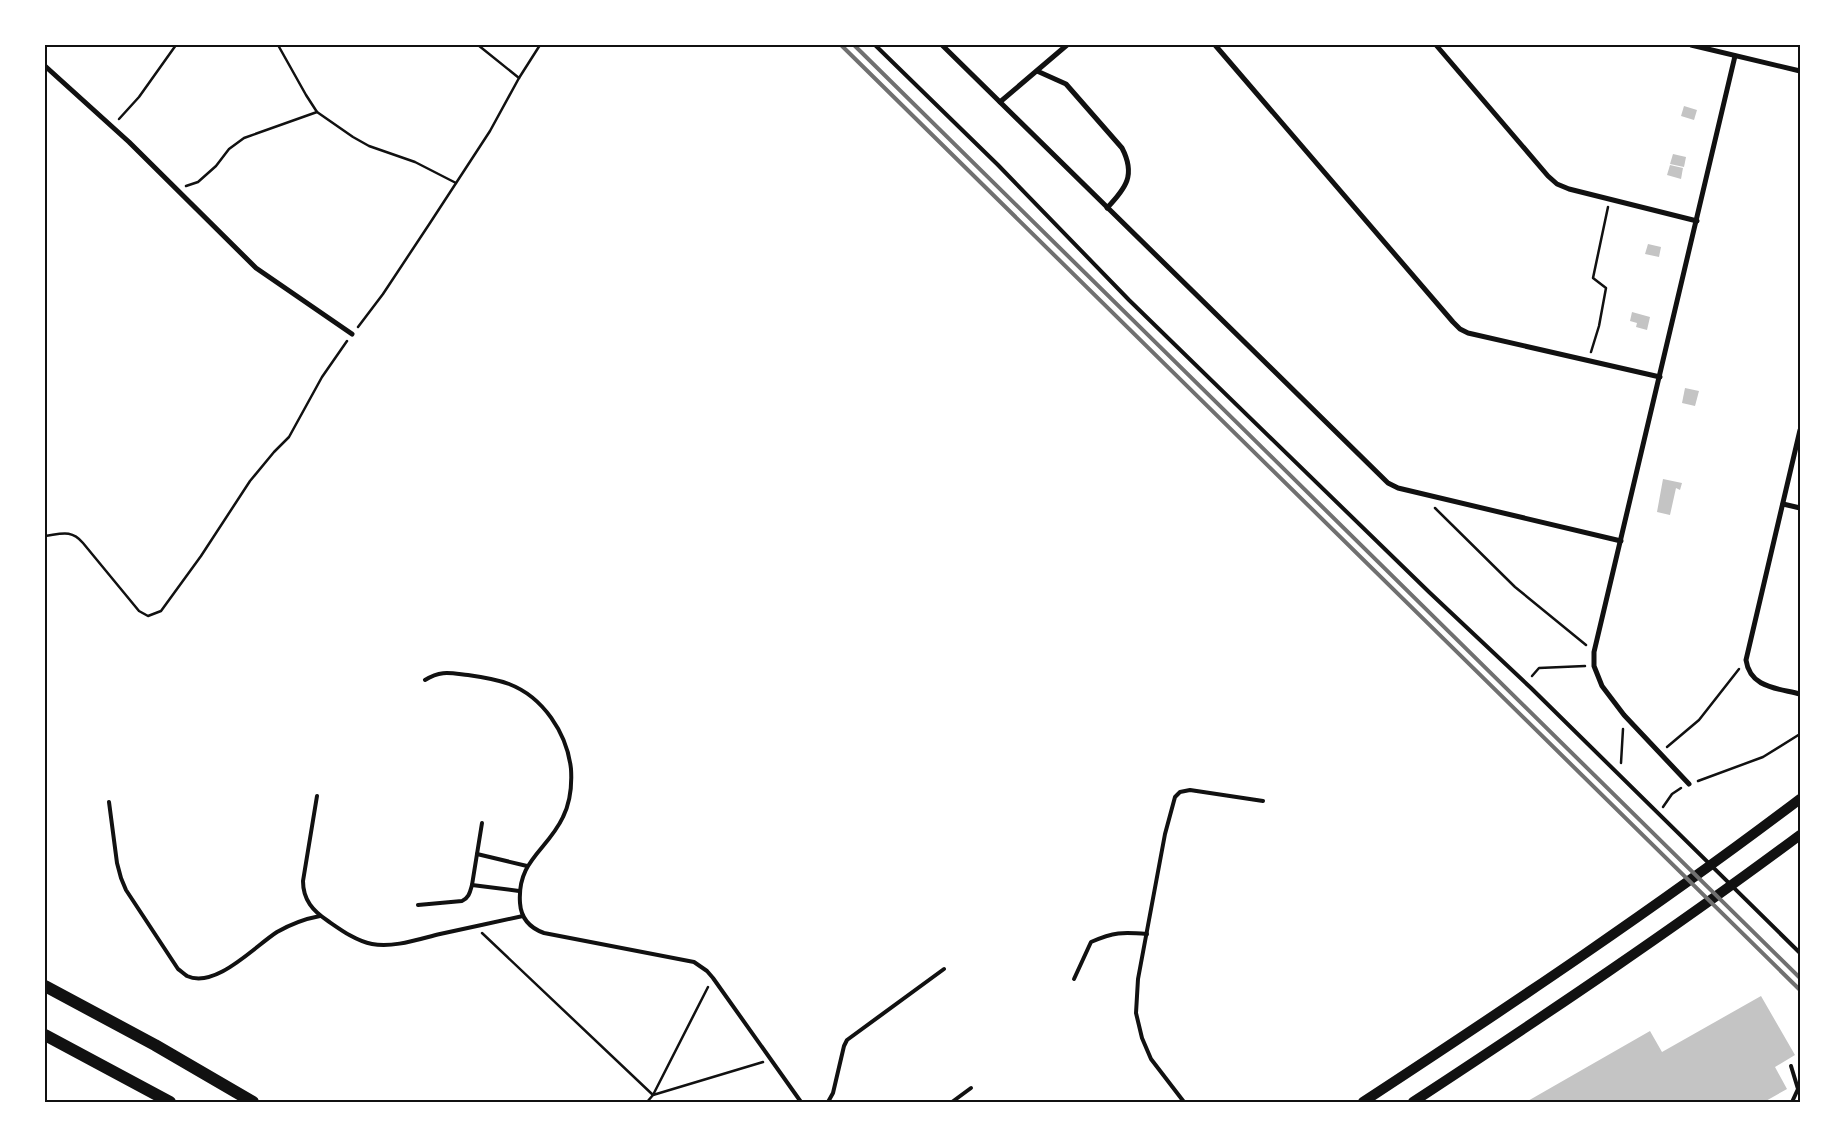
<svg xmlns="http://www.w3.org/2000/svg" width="1845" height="1147" font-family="Manrope,sans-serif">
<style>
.building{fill:#c4c4c4}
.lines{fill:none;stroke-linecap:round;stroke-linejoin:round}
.path{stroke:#111;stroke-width:2.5}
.service{stroke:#111;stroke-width:4}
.minor{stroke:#111;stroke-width:5}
.secondary{stroke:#111;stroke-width:10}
.primary{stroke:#111;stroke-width:12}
.rail{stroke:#707070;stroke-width:4}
.neatline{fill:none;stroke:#111;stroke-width:2}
</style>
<rect width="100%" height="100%" fill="#fff"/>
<!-- building -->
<g class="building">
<polygon points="1684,106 1697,110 1694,120 1681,116"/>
<polygon points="1673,154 1686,157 1684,167 1670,164"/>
<polygon points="1670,165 1683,168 1681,179 1667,175"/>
<polygon points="1648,244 1661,247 1659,257 1645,254"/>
<polygon points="1632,312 1650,317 1647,330 1636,327 1637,323 1630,321"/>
<polygon points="1685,388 1699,391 1695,406 1682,403"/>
<polygon points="1663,479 1682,483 1680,490 1676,488 1670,515 1657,512"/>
<polygon points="1761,996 1795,1055 1775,1067 1787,1089 1764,1102 1526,1102 1650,1031 1662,1052"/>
</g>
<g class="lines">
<!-- path -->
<g class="path">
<polyline points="278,45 306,95 317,112 353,137 369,146 415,162 456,183"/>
<polyline points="478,45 519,78"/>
<polyline points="119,119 139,97 176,45"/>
<polyline points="186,186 198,182 216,166 229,149 244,138 317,112"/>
<polyline points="358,327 383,294 430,223 490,131 519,78 540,45"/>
<polyline points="1591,352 1599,326 1606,288 1593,278 1608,207"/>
<polyline points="1435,508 1515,587 1586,645"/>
<path d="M45,536c16,-2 26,-7 38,7l56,68 9,5 13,-5 40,-55 49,-75 24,-29 15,-15 33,-60 25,-36"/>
<polyline points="1532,676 1539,668 1585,666"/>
<polyline points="1667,747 1699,720 1739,669"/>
<polyline points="1621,763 1623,729"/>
<polyline points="1698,781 1763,757 1800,734"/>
<polyline points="1663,807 1672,794 1681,788"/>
<polyline points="482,933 653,1095 708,987"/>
<polyline points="647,1102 653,1095 763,1062"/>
</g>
<!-- service -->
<g class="service">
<polyline points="875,45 998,165 1129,300 1429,592 1531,688 1800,953"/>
<path d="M425,680c16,-10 25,-7 43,-5 14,2 28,4 41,9 34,13 58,49 62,85 1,16 -1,34 -8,48 -16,34 -46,43 -43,86 1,15 10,25 24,30l150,29 13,9 6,7 88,124"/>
<path d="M317,796l-14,85c0,19 10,30 25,40 13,9 28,20 44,23 22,4 47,-5 68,-10 28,-6 55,-12 83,-18"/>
<path d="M109,802l8,61 4,15 5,12 52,79c3,2 6,5 9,7 29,13 68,-30 90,-44 14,-8 27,-13 43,-16"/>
<polyline points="477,854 527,866"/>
<polyline points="472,885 482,823"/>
<path d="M418,905l44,-4c7,-3 8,-9 10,-16l47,6"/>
<path d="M1074,979l17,-37c23,-10 31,-10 56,-8"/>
<polyline points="1791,1066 1798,1089 1792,1102"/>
<polyline points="828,1102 833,1093 844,1046 847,1040 944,969"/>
<polyline points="952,1102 971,1088"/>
<polyline points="1184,1102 1151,1059 1142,1038 1136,1013 1138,979 1165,834 1175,797 1180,792 1190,790 1263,801"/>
</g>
<!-- minor -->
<g class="minor">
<polyline points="942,45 1388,483 1398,488 1621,541"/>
<polyline points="1215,45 1453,322 1460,329 1468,333 1660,377"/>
<polyline points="1436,45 1548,176 1557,184 1569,189 1697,221"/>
<polyline points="1691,45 1800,71"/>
<polyline points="45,66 129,142 256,268 352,334"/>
<path d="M1037,71l29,13 56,64c14,27 4,40 -15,60"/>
<polyline points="1000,102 1067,45"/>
<path d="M1800,430l-54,230c4,28 31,28 54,34"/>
<polyline points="1783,504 1800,508"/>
<polyline points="1689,784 1624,715 1602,686 1594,666 1594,652 1735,56"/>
</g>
<!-- secondary -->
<g class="secondary">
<path d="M1363,1102c148,-97 296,-196 437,-303"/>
<path d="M1413,1102c131,-86 261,-173 387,-267"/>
</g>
<!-- primary -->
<g class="primary">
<polyline points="45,986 155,1045 253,1102"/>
<polyline points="45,1035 170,1102"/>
</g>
<!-- rail -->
<g class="rail">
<polyline points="841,45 1800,990"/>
<polyline points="854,45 1800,978"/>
</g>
</g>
<!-- border -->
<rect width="1845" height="1147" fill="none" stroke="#ffffff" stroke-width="92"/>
<rect x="46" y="46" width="1753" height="1055" class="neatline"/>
</svg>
